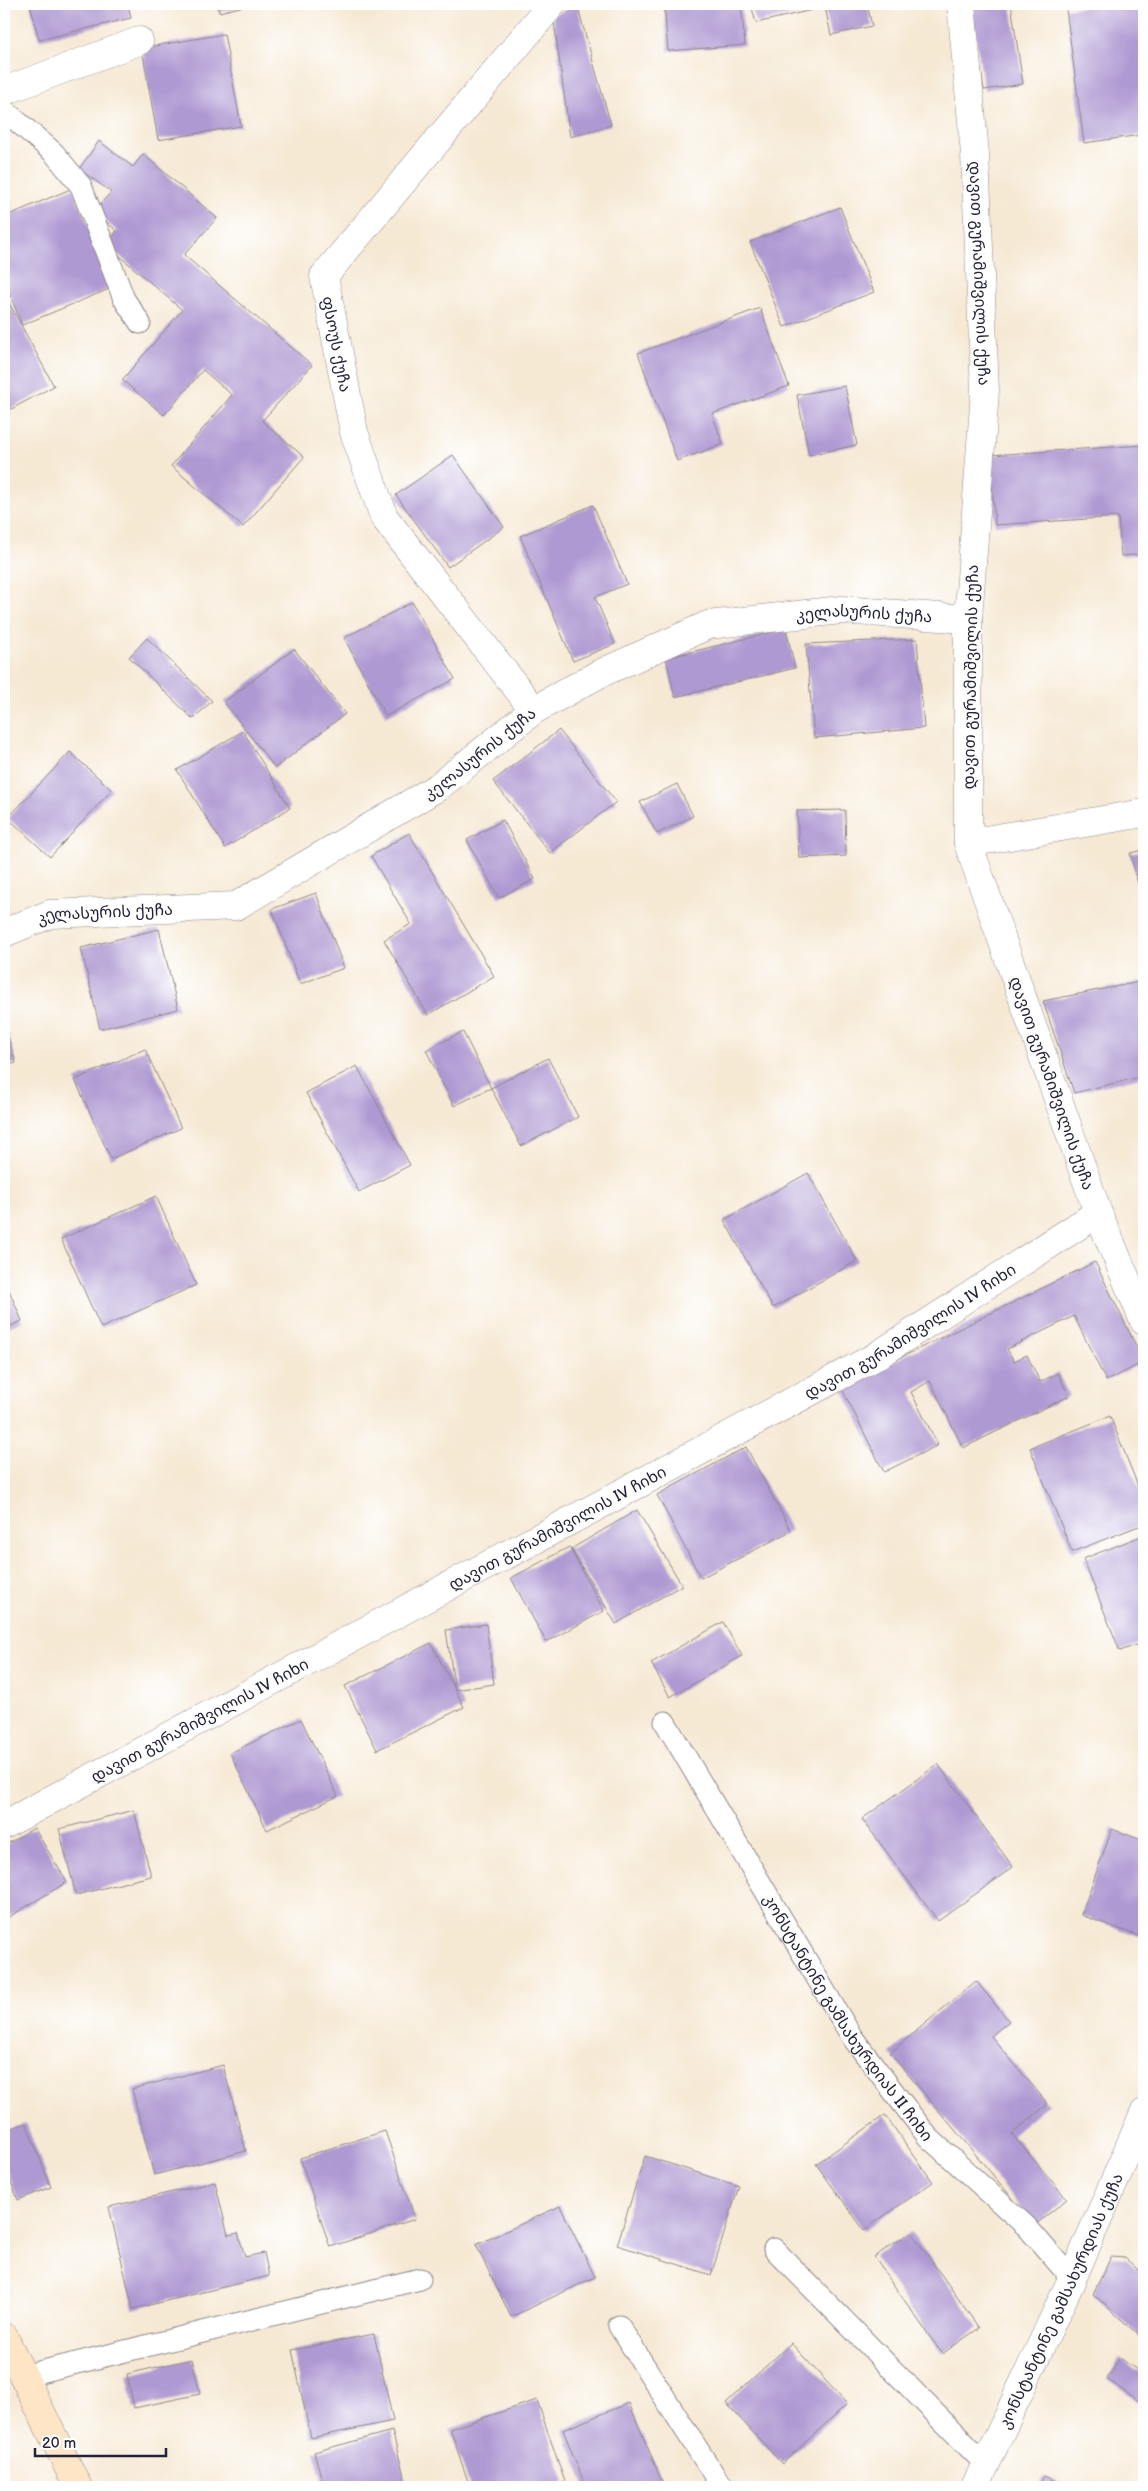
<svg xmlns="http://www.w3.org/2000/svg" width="1148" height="2491" font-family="'Balsamiq Sans','Noto Sans Georgian',sans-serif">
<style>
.building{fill:#ae99d2}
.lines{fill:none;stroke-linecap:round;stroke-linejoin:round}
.lane-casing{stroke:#8c8688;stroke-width:23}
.street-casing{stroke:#8c8688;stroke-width:29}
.secondary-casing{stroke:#8c8688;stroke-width:29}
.lane{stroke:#fff;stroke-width:21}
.street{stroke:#fff;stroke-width:28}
.secondary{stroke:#fde5c5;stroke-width:28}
.labels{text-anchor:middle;stroke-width:4;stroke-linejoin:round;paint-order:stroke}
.street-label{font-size:16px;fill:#22223b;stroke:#fff}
</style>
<rect width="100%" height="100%" fill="#fff"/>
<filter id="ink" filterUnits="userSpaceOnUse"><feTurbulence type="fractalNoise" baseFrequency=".02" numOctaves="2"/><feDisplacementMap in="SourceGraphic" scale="10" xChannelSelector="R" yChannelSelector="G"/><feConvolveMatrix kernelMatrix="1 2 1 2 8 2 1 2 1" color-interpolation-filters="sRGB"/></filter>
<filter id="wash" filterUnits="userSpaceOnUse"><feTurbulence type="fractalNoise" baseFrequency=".0096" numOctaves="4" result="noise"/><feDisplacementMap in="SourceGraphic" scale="20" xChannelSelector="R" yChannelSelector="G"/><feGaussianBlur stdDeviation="1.12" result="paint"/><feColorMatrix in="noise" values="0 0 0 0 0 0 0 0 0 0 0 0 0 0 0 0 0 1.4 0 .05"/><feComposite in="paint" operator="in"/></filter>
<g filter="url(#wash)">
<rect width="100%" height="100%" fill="#f6e9d4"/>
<g id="blocks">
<!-- building -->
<g class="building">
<polygon points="30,4 128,4 131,18 39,40"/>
<polygon points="217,4 253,4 219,12"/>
<polygon points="664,4 741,4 745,45 668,51"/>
<polygon points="751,4 867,4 872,26 831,35 825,7 756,23"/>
<polygon points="971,4 1011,4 1023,84 984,90"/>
<polygon points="1106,4 1144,4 1144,153 1141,135 1084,143 1066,9"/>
<polygon points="577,5 611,125 570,137 553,15"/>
<polygon points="224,34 241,126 158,140 142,48"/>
<polygon points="99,141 133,167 143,154 217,218 184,255 312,365 262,421 304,457 243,527 171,466 232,395 203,370 164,415 122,380 182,310 106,244 117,231 94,211 111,192 79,169"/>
<polygon points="73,188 114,287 22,325 4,280 4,217"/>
<polygon points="840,207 874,292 784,327 750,242"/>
<polygon points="8,301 54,386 4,413 4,304"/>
<polygon points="760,308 789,386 712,414 723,444 677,461 638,353"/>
<polygon points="845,386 857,445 809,455 797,395"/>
<polygon points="1144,445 1144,554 1121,556 1118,517 995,525 990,455"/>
<polygon points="453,455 504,527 448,567 396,495"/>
<polygon points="593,505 627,584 595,597 615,644 573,661 520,536"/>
<polygon points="412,602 455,679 386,716 344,638"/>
<polygon points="786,629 795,668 675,697 666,658"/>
<polygon points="147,638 212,701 193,719 129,657"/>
<polygon points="917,639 924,728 814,738 806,644"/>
<polygon points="294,649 345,714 275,768 224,702"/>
<polygon points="559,730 616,802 550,853 493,781"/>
<polygon points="243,731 290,808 225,848 177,770"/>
<polygon points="70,752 112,790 50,857 8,818"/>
<polygon points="677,784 693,816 657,834 640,802"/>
<polygon points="845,810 846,856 799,858 797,811"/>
<polygon points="503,820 535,879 499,898 467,840"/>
<polygon points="409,833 494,976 428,1015 384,940 411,924 371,856"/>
<polygon points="1144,850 1144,908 1130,853"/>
<polygon points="316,893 344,968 300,984 272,909"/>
<polygon points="4,902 8,912 4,914"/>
<polygon points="159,929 178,1009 100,1029 81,948"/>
<polygon points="1144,981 1144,1076 1074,1093 1043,1001"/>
<polygon points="4,1023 16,1063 4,1066"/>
<polygon points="463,1032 491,1088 548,1058 578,1117 521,1146 491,1088 454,1106 426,1050"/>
<polygon points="145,1049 181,1128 111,1159 75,1080"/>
<polygon points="357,1066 410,1165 359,1192 306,1093"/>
<polygon points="808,1173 857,1261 773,1308 724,1220"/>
<polygon points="156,1196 196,1285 101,1328 61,1239"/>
<polygon points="1095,1262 1144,1362 1106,1381 1074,1316 1007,1349 1014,1361 1027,1355 1040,1382 1058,1373 1069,1396 963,1448 930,1381 911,1392 938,1445 884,1472 841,1387"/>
<polygon points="4,1278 22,1321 4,1329"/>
<polygon points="1110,1416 1144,1501 1144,1524 1072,1552 1030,1448"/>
<polygon points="746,1447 791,1531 701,1578 657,1495"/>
<polygon points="637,1510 682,1585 616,1624 571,1549"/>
<polygon points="1144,1535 1144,1642 1120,1651 1083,1559"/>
<polygon points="569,1547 604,1611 546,1642 511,1578"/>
<polygon points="723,1622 742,1656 670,1697 651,1663"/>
<polygon points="486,1624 494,1684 455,1690 446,1630"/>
<polygon points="431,1643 464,1707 377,1750 345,1686"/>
<polygon points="301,1719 338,1796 267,1830 230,1753"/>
<polygon points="938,1764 1013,1867 938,1921 862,1819"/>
<polygon points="134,1810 151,1876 76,1895 59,1829"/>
<polygon points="34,1828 67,1882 4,1920 4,1846"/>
<polygon points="1112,1829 1144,1841 1144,1938 1081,1915"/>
<polygon points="976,1981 1009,2021 991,2036 1048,2104 1012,2134 1067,2199 1035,2225 890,2053"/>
<polygon points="223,2065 246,2151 154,2175 132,2089"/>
<polygon points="885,2115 933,2182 864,2230 816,2164"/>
<polygon points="26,2123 51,2187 18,2200 4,2163 4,2131"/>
<polygon points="385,2131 415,2219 330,2247 300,2158"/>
<polygon points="645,2156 739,2186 711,2275 617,2245"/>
<polygon points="215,2182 228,2235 238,2233 245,2257 264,2253 269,2276 133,2309 109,2207"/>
<polygon points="560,2206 595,2277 511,2317 476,2245"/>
<polygon points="911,2232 979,2328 942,2354 874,2257"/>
<polygon points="1111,2257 1125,2258 1144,2275 1144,2340 1093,2294"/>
<polygon points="374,2334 393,2421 311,2438 292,2350"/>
<polygon points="791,2343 847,2404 782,2464 726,2403"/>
<polygon points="1120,2358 1144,2375 1144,2405 1107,2379"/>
<polygon points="192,2359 200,2394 134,2408 127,2374"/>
<polygon points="537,2400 565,2482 549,2487 470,2487 450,2429"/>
<polygon points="629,2403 663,2484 655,2487 586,2487 563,2430"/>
<polygon points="392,2431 407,2487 324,2487 314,2452"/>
<polygon points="1044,2476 1069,2487 1038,2487"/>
</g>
</g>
</g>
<g filter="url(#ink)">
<use href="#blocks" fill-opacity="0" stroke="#8c8688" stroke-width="1"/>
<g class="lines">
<defs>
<g id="lane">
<polyline points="4,110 54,153 81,186 124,299 140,323"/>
<path id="s1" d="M665,1722l187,315 76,100 99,90 45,52"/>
<polyline points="774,2249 986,2465"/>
<polyline points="619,2326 718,2481 724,2487"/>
<polyline points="23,2376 420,2279"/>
</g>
<g id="street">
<path id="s2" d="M961,4l14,150 10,237 -17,228v224l130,370 46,108"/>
<polyline points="4,91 139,41"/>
<polyline points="534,710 384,517 354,432 324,276 552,4"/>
<polyline points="968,843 1144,813"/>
<path id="s3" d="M4,933l46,-19 186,-8 202,-119 96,-77 65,-36 109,-49 133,-15 127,9"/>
<path id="s4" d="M4,1825l871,-468 223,-144"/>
<path id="s5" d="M975,2487l97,-208 72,-166"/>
</g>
<polyline id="secondary" points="4,2337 78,2487"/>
</defs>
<!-- lane casing -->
<use href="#lane" class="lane-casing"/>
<!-- street casing -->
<use href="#street" class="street-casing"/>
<!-- secondary casing -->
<use href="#secondary" class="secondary-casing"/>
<!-- lane -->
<use href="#lane" class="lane"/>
<!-- street -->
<use href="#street" class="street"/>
<!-- secondary -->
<use href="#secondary" class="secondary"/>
</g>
</g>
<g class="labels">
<!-- street labels -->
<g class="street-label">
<text dy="6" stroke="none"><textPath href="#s2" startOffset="270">დავით გურამიშვილის ქუჩა</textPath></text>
<text transform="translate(337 344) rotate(79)" y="6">ფსოუს ქუჩა</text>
<text dy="6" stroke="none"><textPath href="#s3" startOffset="944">კელასურის ქუჩა</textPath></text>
<text transform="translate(970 677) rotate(-89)" y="6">დავით გურამიშვილის ქუჩა</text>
<text dy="6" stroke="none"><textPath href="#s3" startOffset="524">კელასურის ქუჩა</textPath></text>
<text dy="6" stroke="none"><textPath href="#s3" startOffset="104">კელასურის ქუჩა</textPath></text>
<text dy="6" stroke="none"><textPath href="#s2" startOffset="1095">დავით გურამიშვილის ქუჩა</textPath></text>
<text dy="6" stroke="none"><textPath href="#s4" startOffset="1032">დავით გურამიშვილის IV ჩიხი</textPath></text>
<text dy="6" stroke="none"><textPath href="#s4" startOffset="628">დავით გურამიშვილის IV ჩიხი</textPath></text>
<text dy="6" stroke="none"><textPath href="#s4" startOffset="222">დავით გურამიშვილის IV ჩიხი</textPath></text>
<text dy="6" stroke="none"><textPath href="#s1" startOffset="348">კონსტანტინე გამსახურდიას II ჩიხი</textPath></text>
<text dy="6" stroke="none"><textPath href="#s5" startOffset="205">კონსტანტინე გამსახურდიას ქუჩა</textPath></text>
</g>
</g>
<!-- margin -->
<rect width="1148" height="2491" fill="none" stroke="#fff" stroke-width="20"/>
<!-- scale -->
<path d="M35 2448v8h131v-8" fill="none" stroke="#22223b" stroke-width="2.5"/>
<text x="42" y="2448" font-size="15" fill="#22223b" stroke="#ffffff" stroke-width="4" paint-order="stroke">20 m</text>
</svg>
